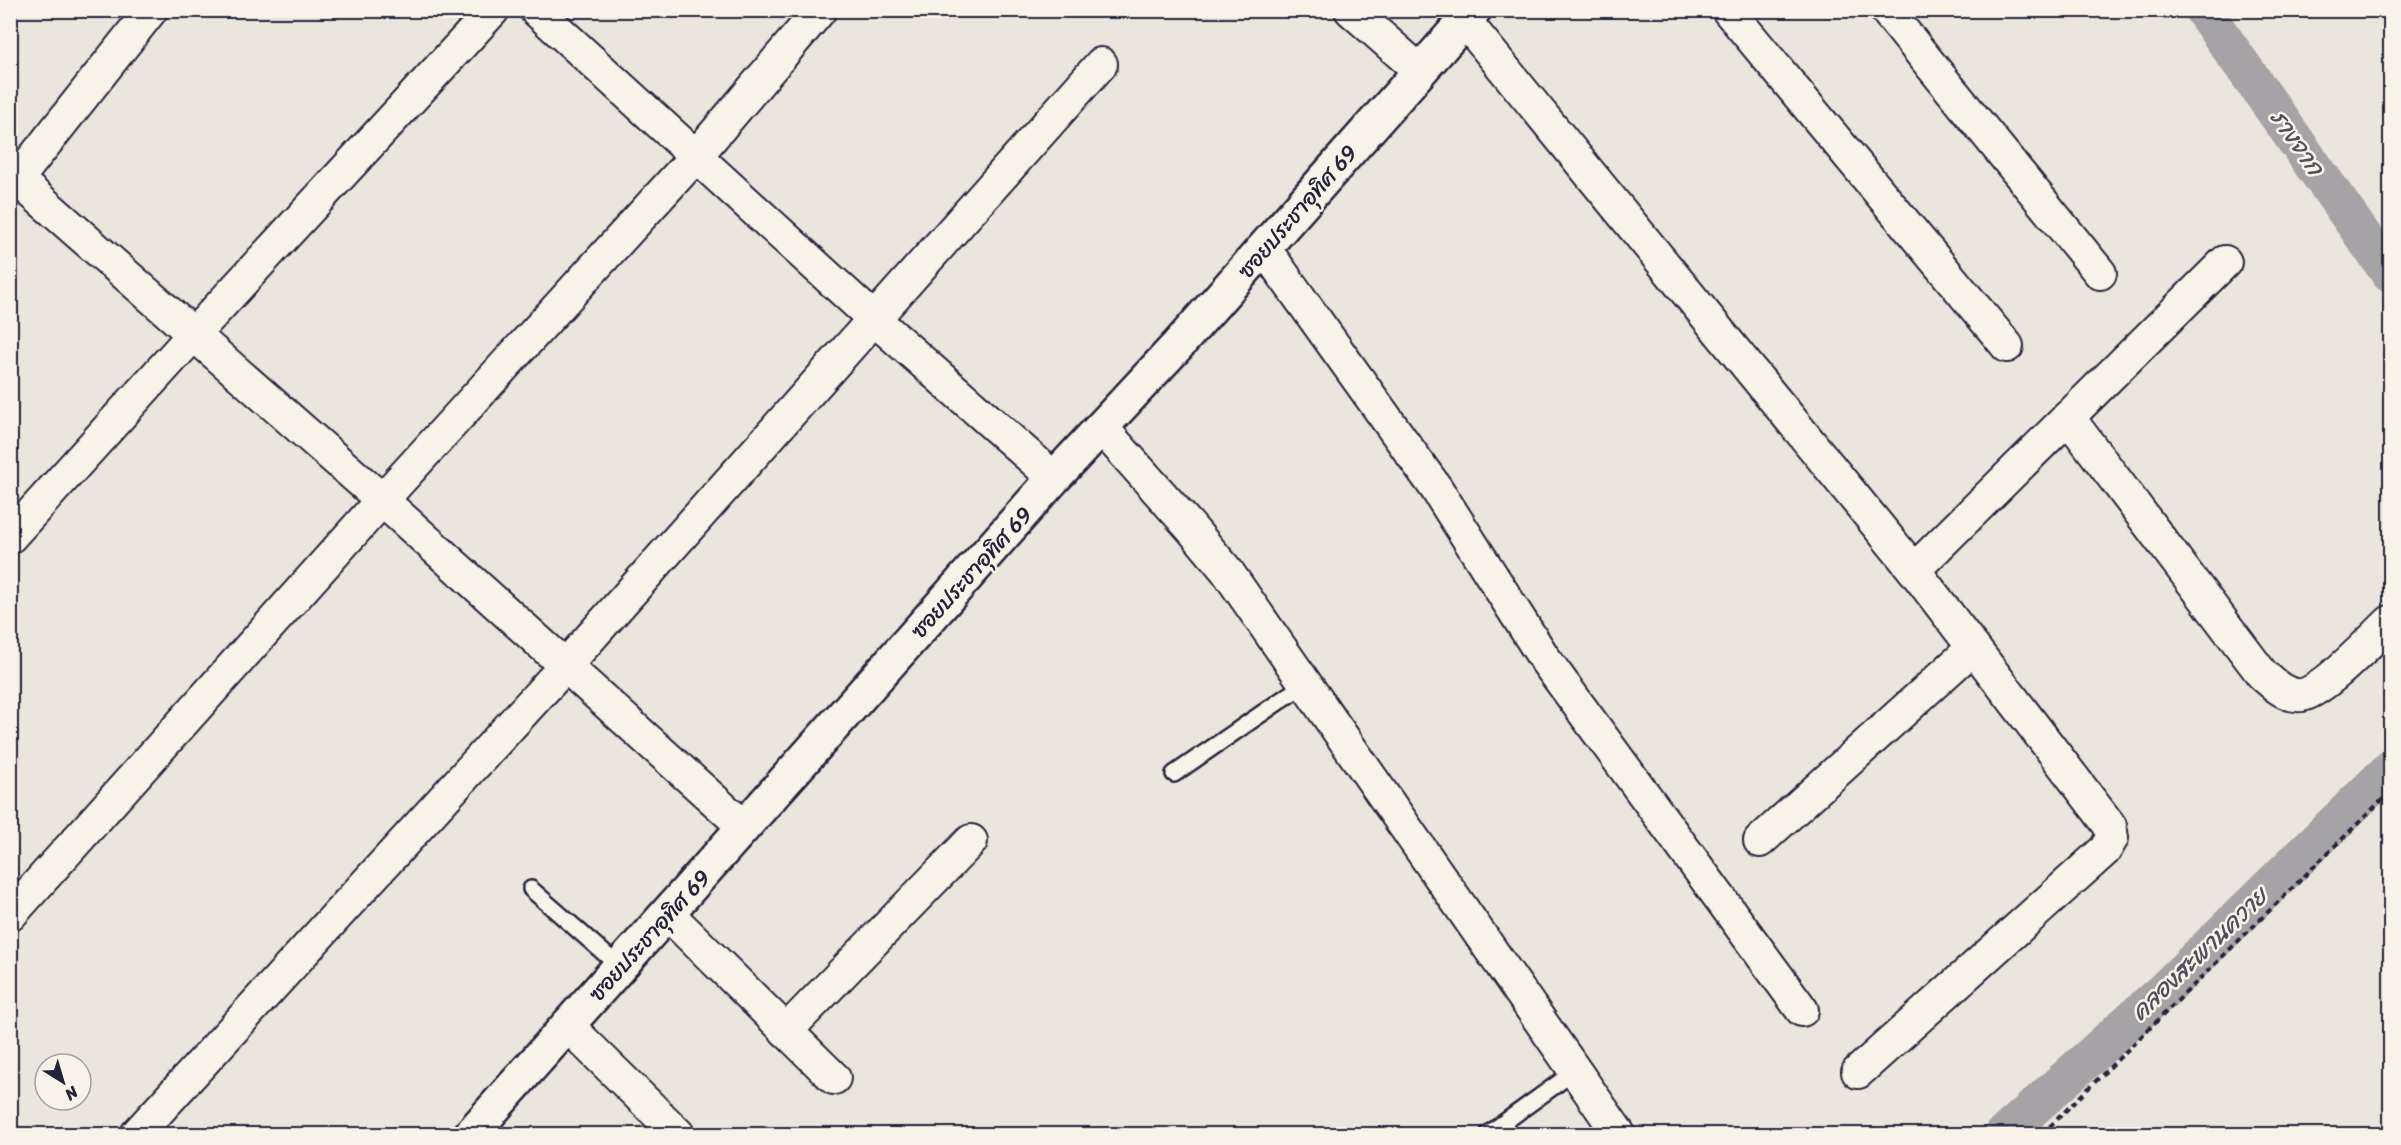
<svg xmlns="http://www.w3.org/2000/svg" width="2401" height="1145" font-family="Sriracha,'Playpen Sans Thai',sans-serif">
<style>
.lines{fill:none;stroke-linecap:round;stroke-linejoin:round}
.canal{stroke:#a6a3a6;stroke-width:38}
.service-casing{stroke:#22223b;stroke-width:20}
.minor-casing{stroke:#22223b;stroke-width:36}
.tertiary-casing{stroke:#22223b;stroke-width:38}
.path{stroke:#22223b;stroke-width:4;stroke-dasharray:6 4.5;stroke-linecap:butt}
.service{stroke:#f7f3e8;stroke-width:15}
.minor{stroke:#f7f3e8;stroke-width:32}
.tertiary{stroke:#f7f3e8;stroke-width:33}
.labels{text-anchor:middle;stroke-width:5;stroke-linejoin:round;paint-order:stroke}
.street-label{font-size:22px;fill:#22223b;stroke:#f7f3e8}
.water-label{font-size:24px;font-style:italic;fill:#504f60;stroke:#f7f3e8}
</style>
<rect width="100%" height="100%" fill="#eae6de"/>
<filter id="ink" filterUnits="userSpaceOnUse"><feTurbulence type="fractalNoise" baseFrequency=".0167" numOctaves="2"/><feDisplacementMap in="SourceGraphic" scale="12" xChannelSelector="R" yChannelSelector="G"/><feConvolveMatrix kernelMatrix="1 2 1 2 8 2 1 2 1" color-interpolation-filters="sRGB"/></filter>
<g filter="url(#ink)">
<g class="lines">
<!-- canal -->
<g class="canal">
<polyline points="2203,10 2390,274"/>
<polyline points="2004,1134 2164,990 2390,769"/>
</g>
<defs>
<g id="service">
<polyline points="1174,774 1306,683"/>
<polyline points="531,889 620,967"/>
<polyline points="1488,1134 1575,1071"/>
</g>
<g id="minor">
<polyline points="536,10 874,319 1054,478"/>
<polyline points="1351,10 1420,71"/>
<polyline points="1728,10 2007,346"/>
<polyline points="1886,10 2100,273"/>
<polyline points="1465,21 1914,570 2110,826 2112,838 2105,850 1858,1072"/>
<polyline points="10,173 382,500 744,827"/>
<polyline points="10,188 151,10"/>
<polyline points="1264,248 1436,488 1544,658 1802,1010"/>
<path d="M2068,417l194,257c11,10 24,23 40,21 22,-4 70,-56 88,-73"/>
<polyline points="1101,427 1191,528 1227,571 1619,1134"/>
<polyline points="10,537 193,335 493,10"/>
<polyline points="1914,570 2225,262"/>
<polyline points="1760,841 1973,648"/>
<polyline points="668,914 834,1078"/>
<polyline points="10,915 382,500 696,156 820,10"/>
<polyline points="567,1025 678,1134"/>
<polyline points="786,1031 971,841"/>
<polyline points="137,1134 566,665 1101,64"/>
</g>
<polyline id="tertiary" points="471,1134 1054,478 1178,345 1474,10"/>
</defs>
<!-- service casing -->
<use href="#service" class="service-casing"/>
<!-- minor casing -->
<use href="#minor" class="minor-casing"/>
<!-- tertiary casing -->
<use href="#tertiary" class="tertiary-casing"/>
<!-- path -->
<polyline class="path" points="2042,1134 2390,792"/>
<!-- service -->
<use href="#service" class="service"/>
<!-- minor -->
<use href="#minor" class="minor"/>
<!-- tertiary -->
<use href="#tertiary" class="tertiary"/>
</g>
</g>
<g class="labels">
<!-- street labels -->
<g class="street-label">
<text transform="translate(1297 211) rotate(-49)" y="8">ซอยประชาอุทิศ 69</text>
<text transform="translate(971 572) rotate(-48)" y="8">ซอยประชาอุทิศ 69</text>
<text transform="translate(649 935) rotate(-48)" y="8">ซอยประชาอุทิศ 69</text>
</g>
<!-- water labels -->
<g class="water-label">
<text transform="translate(2297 142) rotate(55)" y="8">รางจาก</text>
<text transform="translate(2199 954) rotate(-44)" y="8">คลองสะพานควาย</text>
</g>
</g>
<!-- margin -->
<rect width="2401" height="1145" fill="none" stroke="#f7f3e8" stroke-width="36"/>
<rect x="18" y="18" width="2365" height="1109" fill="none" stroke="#22223b" stroke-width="2" filter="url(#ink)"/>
<!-- north arrow -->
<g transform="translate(63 1082) rotate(143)"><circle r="28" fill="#f7f3e8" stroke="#a29fa3" stroke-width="1.5"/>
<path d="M0-4.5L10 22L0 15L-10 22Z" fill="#22223b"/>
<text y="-9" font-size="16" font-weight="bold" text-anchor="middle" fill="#22223b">N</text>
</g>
</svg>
